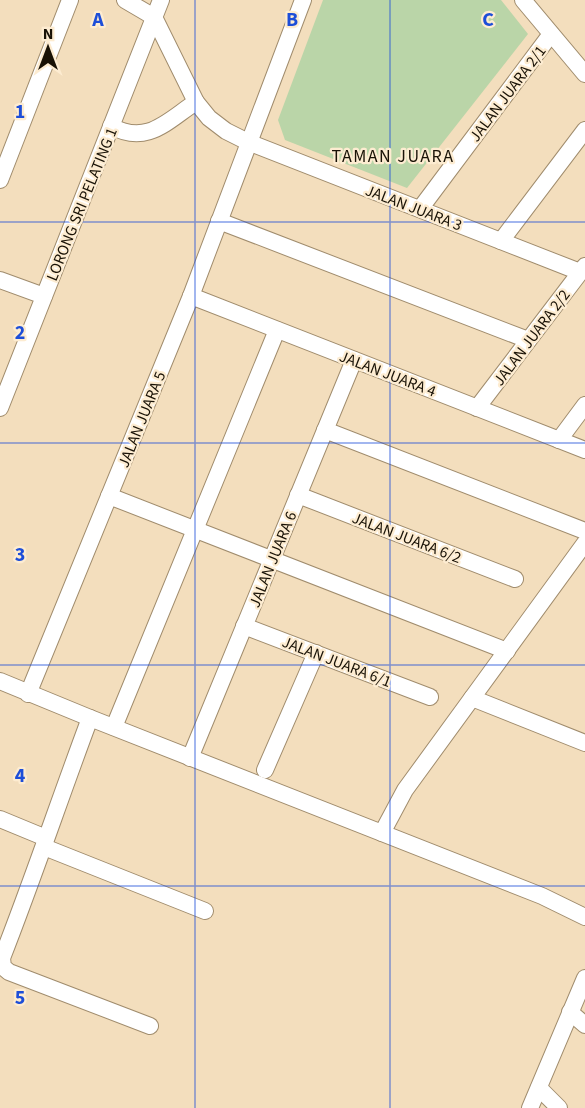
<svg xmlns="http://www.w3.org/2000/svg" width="585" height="1108" font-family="'Source Sans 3',sans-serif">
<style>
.green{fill:#bad5a8}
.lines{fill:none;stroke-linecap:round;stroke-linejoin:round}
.minor-casing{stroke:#a08c6d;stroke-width:18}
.minor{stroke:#fff;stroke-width:16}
.grid{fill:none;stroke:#1d4ed8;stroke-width:1.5;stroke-opacity:0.55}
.labels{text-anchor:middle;stroke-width:4.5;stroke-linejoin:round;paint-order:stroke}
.street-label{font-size:16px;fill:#191206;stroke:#fdecd1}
.neighbourhood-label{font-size:18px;letter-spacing:1.5px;fill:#191206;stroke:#fdecd1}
.grid-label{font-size:20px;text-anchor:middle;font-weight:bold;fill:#1d4ed8;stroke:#fdecd1;stroke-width:4.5;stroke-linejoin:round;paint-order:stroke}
</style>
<rect width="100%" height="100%" fill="#f3debd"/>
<!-- green -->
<polygon class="green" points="323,0 501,0 528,34 407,188 285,140 278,120"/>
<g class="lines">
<defs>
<g id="minor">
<polyline points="125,0 154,17 196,102 209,118 226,131 248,142 580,272"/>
<polyline points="523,0 585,74"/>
<path d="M111,126c36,20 56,-5 85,-24"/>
<polyline points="0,180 70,0"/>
<polyline points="420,209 551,34"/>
<polyline points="219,221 528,340"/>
<polyline points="501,241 585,130"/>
<polyline points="0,280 44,296"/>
<polyline points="191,296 585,450"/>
<polyline points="0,408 161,0"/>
<polyline points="477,408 585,266"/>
<polyline points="325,430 585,531"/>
<polyline points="559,440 585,405"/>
<polyline points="298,495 515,579"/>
<polyline points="109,496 507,651"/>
<polyline points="244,626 430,697"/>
<polyline points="0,681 90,718 542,896 585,917"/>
<polyline points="28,694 191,296 303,0"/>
<polyline points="472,698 585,743"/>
<path d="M90,718c-30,80 -57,161 -88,240l1,9 6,5 141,54"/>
<polyline points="114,727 277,330"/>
<polyline points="190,758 354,360"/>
<polyline points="265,770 316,653"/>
<polyline points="0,819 46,838"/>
<polyline points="382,833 405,790 585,543"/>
<polyline points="44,847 205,911"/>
<polyline points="570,1012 585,1025"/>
<polyline points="539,1088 559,1108"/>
<polyline points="530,1108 585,978"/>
</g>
</defs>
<!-- minor casing -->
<use href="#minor" class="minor-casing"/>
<!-- minor -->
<use href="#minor" class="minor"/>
</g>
<!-- grid -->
<path class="grid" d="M195,0v1108M390,0v1108M0,222h585M0,443h585M0,665h585M0,886h585"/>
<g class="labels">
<!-- street labels -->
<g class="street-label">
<text transform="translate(507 93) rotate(-53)" y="6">JALAN JUARA 2/1</text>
<text transform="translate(81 204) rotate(-68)" y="6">LORONG SRI PELATING 1</text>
<text transform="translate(414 207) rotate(21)" y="6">JALAN JUARA 3</text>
<text transform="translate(531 337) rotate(-53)" y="6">JALAN JUARA 2/2</text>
<text transform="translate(388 373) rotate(21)" y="6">JALAN JUARA 4</text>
<text transform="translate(141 419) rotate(-68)" y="6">JALAN JUARA 5</text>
<text transform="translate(407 537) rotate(21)" y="6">JALAN JUARA 6/2</text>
<text transform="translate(272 559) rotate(-68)" y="6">JALAN JUARA 6</text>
<text transform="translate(337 661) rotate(21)" y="6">JALAN JUARA 6/1</text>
</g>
<!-- neighbourhood labels -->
<g class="neighbourhood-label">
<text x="393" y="162">TAMAN JUARA</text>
</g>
</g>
<g class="grid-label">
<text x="98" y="26">A</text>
<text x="292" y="26">B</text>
<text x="488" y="26">C</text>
<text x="20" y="118">1</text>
<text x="20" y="339">2</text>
<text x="20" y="561">3</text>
<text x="20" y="782">4</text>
<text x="20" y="1004">5</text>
</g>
<!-- north arrow -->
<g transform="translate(48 48)" stroke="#fdecd1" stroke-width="4.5" paint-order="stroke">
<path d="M0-4.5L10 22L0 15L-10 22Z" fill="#191206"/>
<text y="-9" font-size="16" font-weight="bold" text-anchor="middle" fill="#191206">N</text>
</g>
</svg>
